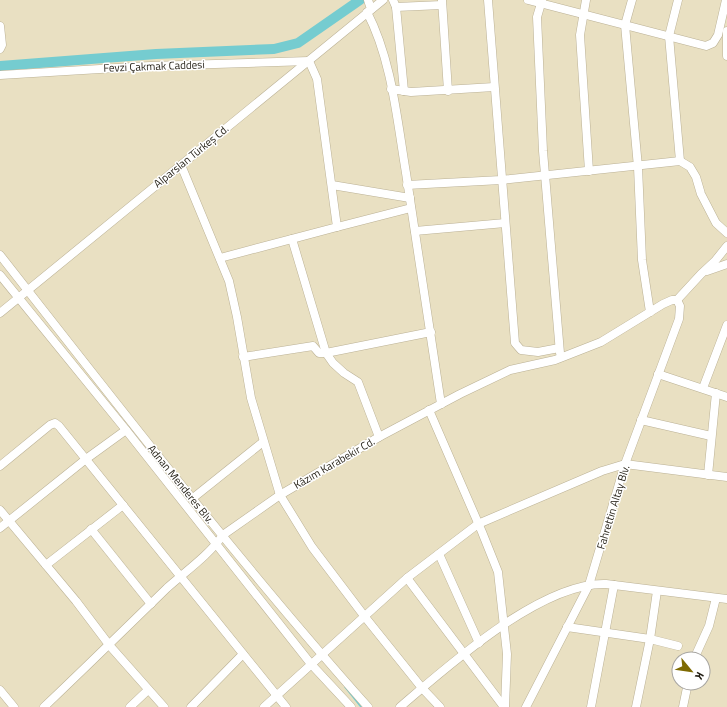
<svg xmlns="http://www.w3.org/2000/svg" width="727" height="707" font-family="'Titillium Web',sans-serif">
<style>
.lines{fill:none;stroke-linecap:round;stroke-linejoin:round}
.stream{stroke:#75ccd0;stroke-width:1.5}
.river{stroke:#75ccd0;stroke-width:10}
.minor-casing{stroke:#bbb195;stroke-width:9}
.minor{stroke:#fff;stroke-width:8}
.labels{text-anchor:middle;stroke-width:3;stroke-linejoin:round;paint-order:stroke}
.street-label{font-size:11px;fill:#231f15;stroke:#fff}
</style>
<rect width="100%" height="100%" fill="#e9e0c2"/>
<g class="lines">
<!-- stream -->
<polyline class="stream" points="345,687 361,707"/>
<!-- river -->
<polyline class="river" points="0,66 156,54 274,49 298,43 360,0"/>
<defs>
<g id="minor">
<polyline points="368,0 371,9"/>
<polyline points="393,0 396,7 404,91"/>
<polyline points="442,0 448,91"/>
<polyline points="488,0 515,343 521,350 538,352 559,348"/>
<polyline points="528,0 706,46 713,43 718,35 726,0"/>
<polyline points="542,0 537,17 543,151 560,353"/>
<polyline points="586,0 580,35 589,171"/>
<polyline points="632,0 625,25 638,167 642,260 650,312"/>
<polyline points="678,0 669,36 680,161"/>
<polyline points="396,7 442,5"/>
<path d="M367,12c25,48 30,108 39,161 12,77 24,154 35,231"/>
<polyline points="0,26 2,45 0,49"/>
<polyline points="727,31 727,56"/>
<polyline points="0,75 150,66 309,61 317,79 337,227 220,258"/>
<polyline points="391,89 411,92 494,87"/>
<polyline points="181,165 229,281 237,317 251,398 280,495 312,547 365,617 422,688 440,707"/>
<polyline points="332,185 410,198"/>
<polyline points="407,185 501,180 680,161 690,167 696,177 701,194 716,223 727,233"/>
<polyline points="337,227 411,208"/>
<polyline points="415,231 505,223"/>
<polyline points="292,239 326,353 333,363 344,373 358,382 379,437"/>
<path d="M0,255c120,153 239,307 368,452"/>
<polyline points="707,271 727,264"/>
<polyline points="0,275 126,430 311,664 351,707"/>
<polyline points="677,300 701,274 715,261 727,246"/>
<polyline points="0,313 383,0"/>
<polyline points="243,357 313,346 319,353 326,353 431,332"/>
<polyline points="658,374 727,397"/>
<polyline points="703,388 727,325"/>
<polyline points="429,410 482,532 498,572 507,654 505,707"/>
<polyline points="641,420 711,436"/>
<polyline points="0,466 50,425 55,423 59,426 286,707"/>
<polyline points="708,475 716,393"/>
<polyline points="193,498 263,442"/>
<polyline points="0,510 76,601 110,646 164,707"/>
<polyline points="0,528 86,459 126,430"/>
<polyline points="91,529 151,604"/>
<polyline points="439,554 479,643"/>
<polyline points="46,565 123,505"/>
<polyline points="407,578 504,707"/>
<polyline points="567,627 650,639 678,646"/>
<polyline points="694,659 709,626 716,598"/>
<polyline points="0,690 14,707"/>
<path d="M44,707c41,-39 82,-79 123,-119 19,-17 41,-32 56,-53l57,-40 99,-58 81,-43 50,-24 45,-10 46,-18 62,-38 9,-4h5"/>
<polyline points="130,707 148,690"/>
<polyline points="191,707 243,654"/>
<polyline points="264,707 407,578 478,524 602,471 625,464 727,477"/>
<path d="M400,707c48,-41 141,-125 206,-123l121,15"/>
<polyline points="526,707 589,585 625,464 679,319 680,306 677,300"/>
<polyline points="591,707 614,585"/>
<polyline points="636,707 650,639 657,591"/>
<polyline points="683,707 688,683"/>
</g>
</defs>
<!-- minor casing -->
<use href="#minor" class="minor-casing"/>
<!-- minor -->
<use href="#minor" class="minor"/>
</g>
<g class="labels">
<!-- street labels -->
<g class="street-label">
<text transform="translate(154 66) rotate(-2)" y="4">Fevzi Çakmak Caddesi</text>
<text transform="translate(191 156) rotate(-39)" y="4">Alparslan Türkeş Cd.</text>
<text transform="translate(334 463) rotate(-30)" y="4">Kâzım Karabekir Cd.</text>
<text transform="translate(181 484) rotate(51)" y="4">Adnan Menderes Blv.</text>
<text transform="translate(613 507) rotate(-73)" y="4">Fahrettin Altay Blv.</text>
</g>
</g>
<!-- north arrow -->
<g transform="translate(691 671) rotate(119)"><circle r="19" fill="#ffffff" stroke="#a7a5a1"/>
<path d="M0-3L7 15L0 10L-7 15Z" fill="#7e6a02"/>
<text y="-6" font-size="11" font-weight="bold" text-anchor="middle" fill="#231f15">K</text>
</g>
</svg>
